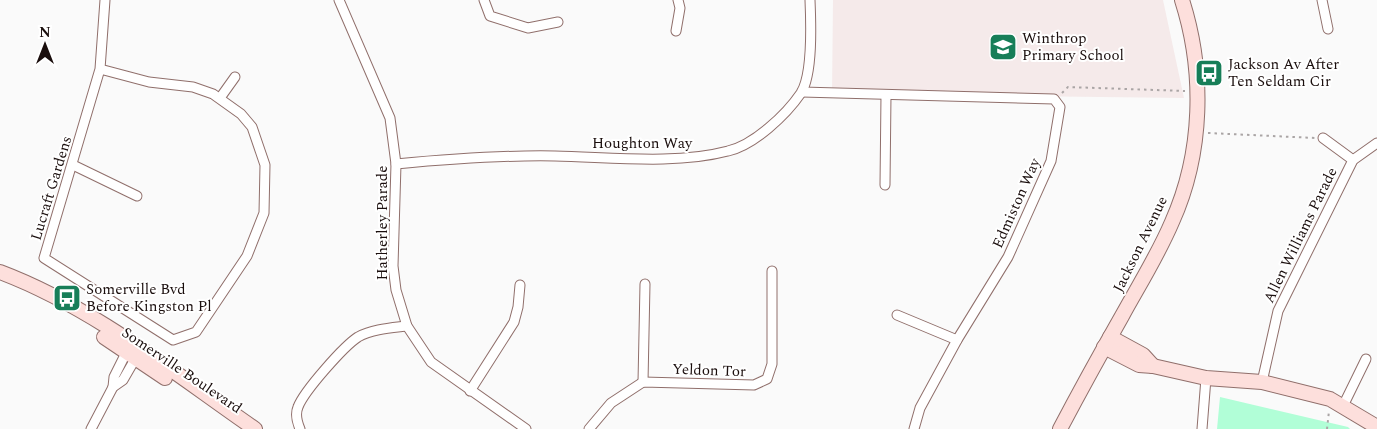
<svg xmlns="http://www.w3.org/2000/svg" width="1377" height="429" font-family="Spectral,serif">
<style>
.built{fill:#f5eaea}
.green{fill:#b1fed7}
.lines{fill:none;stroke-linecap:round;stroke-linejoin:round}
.street-casing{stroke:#906f6b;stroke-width:11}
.secondary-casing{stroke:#906f6b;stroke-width:16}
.path{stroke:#aaa5a5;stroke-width:2;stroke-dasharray:2.5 4;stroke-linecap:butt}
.street{stroke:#fff;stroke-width:9}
.secondary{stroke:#fddfdc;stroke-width:14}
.labels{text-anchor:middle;stroke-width:4;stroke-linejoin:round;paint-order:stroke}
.poi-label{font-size:15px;fill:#1a0e0d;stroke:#fff;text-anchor:start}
.street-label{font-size:15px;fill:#1a0e0d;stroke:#fff}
</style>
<rect width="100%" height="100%" fill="#fafafa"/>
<!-- built -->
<polygon class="built" points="833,0 1163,0 1184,98 832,94"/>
<!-- green -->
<polygon class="green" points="1220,397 1348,427 1350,429 1217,429"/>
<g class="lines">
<defs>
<g id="street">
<polyline points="339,0 390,118 396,164 393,266 396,290 407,326 431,362 526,429"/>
<polyline points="484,0 490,16 528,28 558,22"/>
<polyline points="1322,0 1328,29"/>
<polyline points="676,31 680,8 678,0"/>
<polyline points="100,69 149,82 193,87 213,94 241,114 252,127 265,165 264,213 247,256 196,332 173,340 44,258 100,69 105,0"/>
<polyline points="802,92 1054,99 1060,107 1051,161 1008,257 957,340 920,408 914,429"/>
<polyline points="220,98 235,77"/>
<polyline points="1323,138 1353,160"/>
<path d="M396,164c53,-5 106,-9 159,-8 55,1 120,9 173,-5 26,-6 58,-36 73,-58 12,-19 10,-70 9,-93"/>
<polyline points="73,165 137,196"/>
<polyline points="885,185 886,95"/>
<polyline points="897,315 957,340"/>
<polyline points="643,382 645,284"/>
<polyline points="1262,382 1278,311 1353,160 1377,143"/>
<polyline points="113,387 114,377 128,349"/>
<polyline points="470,391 514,322 518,307 520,285"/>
<polyline points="1343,406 1366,359"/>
<polyline points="91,429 113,387 123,380 138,354"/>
<path d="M300,429c-3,-7 -5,-15 -2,-22 6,-16 46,-61 60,-70 15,-8 33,-9 49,-11"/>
<polyline points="589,429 611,403 643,382 754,385 767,379 772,364 772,271"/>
<polyline points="1202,429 1206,378"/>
</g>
<g id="secondary">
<path d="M0,272c93,35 174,101 255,157"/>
<polyline points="104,337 165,378"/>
<polyline points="1110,337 1143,355 1153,366"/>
<polyline points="1104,347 1139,365 1153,366 1206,378 1262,382 1330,399 1377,427"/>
<path d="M1060,429c20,-38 41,-76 62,-113 17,-31 36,-61 50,-94 31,-69 33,-150 10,-222"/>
</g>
</defs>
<!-- street casing -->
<use href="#street" class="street-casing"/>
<!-- secondary casing -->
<use href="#secondary" class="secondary-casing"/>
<!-- path -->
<g class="path">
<polyline points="1062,93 1068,87 1185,91"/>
<polyline points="1208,133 1315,138"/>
<polyline points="1327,429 1329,411"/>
</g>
<!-- street -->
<use href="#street" class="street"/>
<!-- secondary -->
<use href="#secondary" class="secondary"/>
</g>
<!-- icons -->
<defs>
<symbol id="school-square" viewBox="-11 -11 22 22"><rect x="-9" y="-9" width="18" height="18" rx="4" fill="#177e58" stroke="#fff"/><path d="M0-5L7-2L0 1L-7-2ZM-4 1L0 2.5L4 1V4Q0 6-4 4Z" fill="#fff"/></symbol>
<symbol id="bus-square" viewBox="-11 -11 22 22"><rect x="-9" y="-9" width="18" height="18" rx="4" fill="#177e58" stroke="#fff"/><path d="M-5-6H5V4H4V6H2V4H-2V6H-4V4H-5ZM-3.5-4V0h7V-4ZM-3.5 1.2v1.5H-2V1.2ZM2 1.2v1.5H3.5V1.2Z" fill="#fff"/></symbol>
</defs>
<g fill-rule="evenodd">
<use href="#school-square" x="987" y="31" width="32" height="32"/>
<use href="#bus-square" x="1193" y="57" width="32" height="32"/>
<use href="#bus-square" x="51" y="282" width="32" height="32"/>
</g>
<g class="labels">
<!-- poi labels -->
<g class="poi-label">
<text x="1022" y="43">Winthrop<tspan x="1022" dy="17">Primary School</tspan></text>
<text x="1228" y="69">Jackson Av After<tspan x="1228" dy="17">Ten Seldam Cir</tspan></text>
<text x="86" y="294">Somerville Bvd<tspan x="86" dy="17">Before Kingston Pl</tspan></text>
</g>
<!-- street labels -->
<g class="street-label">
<text x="642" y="148">Houghton Way</text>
<text transform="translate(51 188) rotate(-73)" y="5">Lucraft Gardens</text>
<text transform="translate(1016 203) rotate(-66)" y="5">Edmiston Way</text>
<text transform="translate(382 223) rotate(-90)" y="5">Hatherley Parade</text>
<text transform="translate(1300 235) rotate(-64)" y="5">Allen Williams Parade</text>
<text transform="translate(1140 244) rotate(-64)" y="5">Jackson Avenue</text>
<text transform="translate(182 370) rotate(34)" y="5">Somerville Boulevard</text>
<text transform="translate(709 370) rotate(2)" y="5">Yeldon Tor</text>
</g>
</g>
<!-- north arrow -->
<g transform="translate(45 45)" stroke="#ffffff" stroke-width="4" paint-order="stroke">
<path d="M0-4L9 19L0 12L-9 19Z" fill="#1a0e0d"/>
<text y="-8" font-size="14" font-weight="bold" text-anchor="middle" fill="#1a0e0d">N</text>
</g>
</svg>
